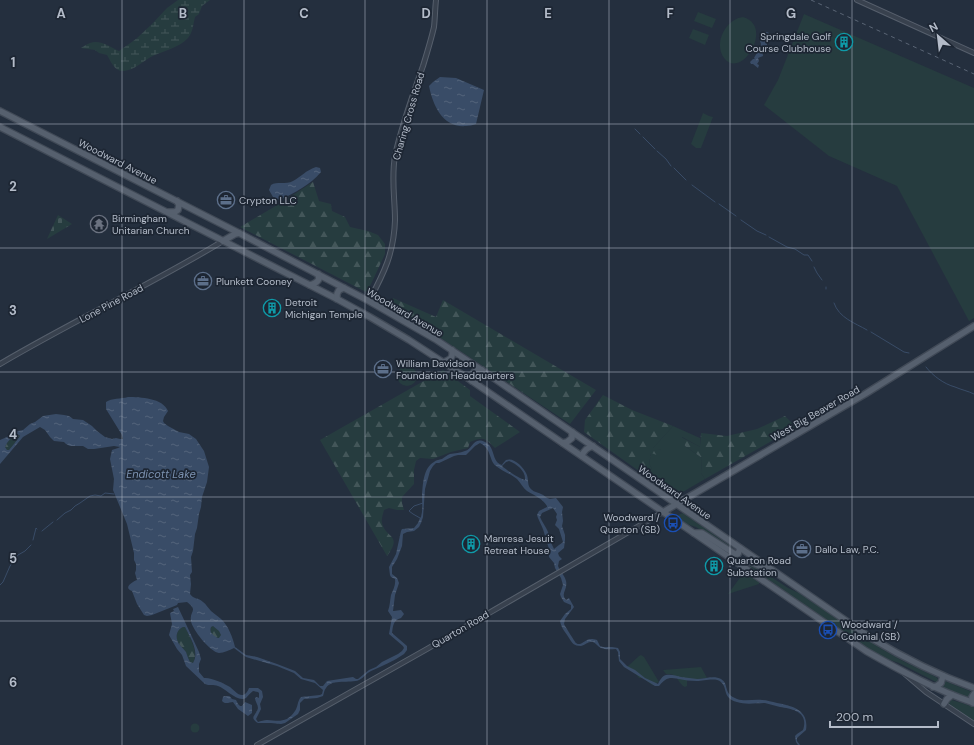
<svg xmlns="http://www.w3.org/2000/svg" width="974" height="745" font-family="'DM Sans',sans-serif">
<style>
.green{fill:#263c3f}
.forest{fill:url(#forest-firs)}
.wetland{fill:url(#wetland-marsh)}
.cemetery{fill:url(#cemetery-stones)}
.water{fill:url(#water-ripples);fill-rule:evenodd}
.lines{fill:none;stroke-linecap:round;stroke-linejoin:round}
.stream{stroke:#394c67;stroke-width:1}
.tertiary-casing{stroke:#565f6c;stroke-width:6}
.primary-casing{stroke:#414a57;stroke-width:8}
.tertiary{stroke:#38414e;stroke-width:4}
.primary{stroke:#56606e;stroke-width:5.5}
.rail{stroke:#5a6575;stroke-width:1;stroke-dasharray:4 4;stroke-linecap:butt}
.grid{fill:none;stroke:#b4bcc9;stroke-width:1;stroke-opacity:0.55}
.labels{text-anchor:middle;stroke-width:3.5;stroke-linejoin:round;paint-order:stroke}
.poi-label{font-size:10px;fill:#b4bcc9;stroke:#1d2633;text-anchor:start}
.street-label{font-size:10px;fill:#b4bcc9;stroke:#1d2633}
.water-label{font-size:11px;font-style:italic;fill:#7c92b1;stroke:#1d2633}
.grid-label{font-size:13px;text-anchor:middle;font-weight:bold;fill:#b4bcc9;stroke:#1d2633;stroke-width:3.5;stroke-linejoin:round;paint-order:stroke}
</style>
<defs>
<pattern id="forest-firs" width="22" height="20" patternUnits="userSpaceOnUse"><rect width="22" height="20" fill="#263c3f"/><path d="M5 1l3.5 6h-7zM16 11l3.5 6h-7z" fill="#435659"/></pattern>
<pattern id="wetland-marsh" width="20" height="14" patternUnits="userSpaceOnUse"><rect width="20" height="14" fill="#263c3f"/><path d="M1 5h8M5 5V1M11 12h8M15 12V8" fill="none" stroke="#435659"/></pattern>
<pattern id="cemetery-stones" width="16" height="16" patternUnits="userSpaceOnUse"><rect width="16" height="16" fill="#263c3f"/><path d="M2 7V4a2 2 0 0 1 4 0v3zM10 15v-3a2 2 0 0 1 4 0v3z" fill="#435659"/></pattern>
<pattern id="water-ripples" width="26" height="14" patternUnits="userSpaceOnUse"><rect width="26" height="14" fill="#394c67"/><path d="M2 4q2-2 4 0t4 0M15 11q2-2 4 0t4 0" fill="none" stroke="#53647b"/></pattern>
</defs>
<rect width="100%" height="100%" fill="#242f3e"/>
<!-- green -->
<g class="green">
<polygon points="698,12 716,19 712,28 694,21"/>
<polygon points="804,14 974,88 974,318 969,321 897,186 829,156 764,105 778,80"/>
<path d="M743,17c32,9 -2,64 -19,41 -11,-15 2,-39 19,-41z"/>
<polygon points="693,29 709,35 705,45 689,38"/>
<polygon points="703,113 709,116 713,117 701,148 696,148 691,144"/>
<circle cx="407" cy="376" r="10"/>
<polygon points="673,426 700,438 700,447 682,437 685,446 702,458 701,473 705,479 676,496 639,471 652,469 649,464 651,453 661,450 652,449"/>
<polygon points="683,513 733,548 734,550 733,551 731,550 696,527 687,524 676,516"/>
<polygon points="752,564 788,588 799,593 880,648 903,661 936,677 939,680 938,682 936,682 899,663 887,659 867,648 753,569 750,567 750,565"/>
<polygon points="744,574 746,574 759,582 759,584 728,594 742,575"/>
<polygon points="641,655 644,657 659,682 652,685 643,678 639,678 631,668 627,667 639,656"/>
<path d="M701,667l6,11 -20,2v6l-2,1c-9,-5 -6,-14 -19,-13l-3,-4z"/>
<polygon points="945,681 972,692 969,695 969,698 942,687"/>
<polygon points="949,699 974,707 974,721 948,703"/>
<circle cx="195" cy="728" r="4.5"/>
</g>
<!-- forest -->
<g class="forest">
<polygon points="313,182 319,201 331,204 332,211 345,217 350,227 368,231 378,235 385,244 385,254 371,284 366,292 240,227 279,204"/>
<polygon points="393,298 436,317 443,300 596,390 570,424 391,305"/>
<path d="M443,370l27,20v6l50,36 -25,16c-11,-11 -11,-11 -25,-6l-2,6 -17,4 -18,7 -13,-1 -4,3 -2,9v14l-12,13v6l2,7h-7l-8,-2 -5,2c-1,4 -3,9 -2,13 4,16 21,11 5,33l-67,-116z"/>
<polygon points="603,395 632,410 673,426 653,448 661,450 657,455 651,453 649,464 652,469 639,471 584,432 585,420"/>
<polygon points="785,416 796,427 705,479 701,473 702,458 685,446 681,437 700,447 701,433 727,436 757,429"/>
<path d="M17,435h2l1,1 -6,8 -5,6h-2l-2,-3c2,-5 6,-10 12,-12z"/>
<path d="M213,626l6,5 2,4 -1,3c-6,1 -11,-5 -9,-11z"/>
<path d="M183,627h2c5,10 14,26 8,36l-3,-1c-2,-4 -3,-7 -4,-10 -2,-3 -5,-5 -7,-8 -4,-6 -3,-14 4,-17z"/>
</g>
<!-- wetland -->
<path class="wetland" d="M178,0h32l-8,6 -3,8 -4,3c-2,8 -2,15 -7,21 -10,11 -27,13 -39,20 -8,5 -15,12 -25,13 -9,1 -13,-9 -17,-16l-8,-2 -4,-3 -14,-2c3,-2 6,-4 9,-5 10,-4 20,4 29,8l17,-12 16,-15 15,-16z"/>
<!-- cemetery -->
<polygon class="cemetery" points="58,215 72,224 47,239"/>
<!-- water -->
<g class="water">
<polygon points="764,32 767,32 769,33 770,37 767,41 767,45 762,50 763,56 758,58 759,61 757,64 759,65 758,68 753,64 751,64 750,62 753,59 755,59 754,58 758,51 759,51 761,44 760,41 762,38 762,34"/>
<path d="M440,77l16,1 28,12 -8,34c-3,1 -7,2 -10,2 -23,2 -33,-20 -37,-40l4,-4z"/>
<path d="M316,167l4,1 1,4c-11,13 -27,21 -41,28l-7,-3 -4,-7 2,-5c6,-4 15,0 22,-4 9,-5 12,-10 23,-14z"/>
<path d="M128,397c12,0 35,1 40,14l-4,6 -1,4 1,2 4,3 11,6 10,2 7,5 8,12 5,16 -2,15 -5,15 -1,10 -2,7 -2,14 -2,6 -2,17 -2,6 1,15 -2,3 1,9 -1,10c4,6 8,3 13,8 3,2 5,6 8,9 3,3 7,5 10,8 7,6 12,19 14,28l11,8 11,2 20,7 18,7 8,7 11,2 6,6h3l4,-5 26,-4 3,2h2l11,-9 7,-3 6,-5 16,-8 4,-3 2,-3 -1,-2 -14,-12 3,-17 -4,-6c2,-5 2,-11 3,-16 2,-5 5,-10 4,-16l-4,-2 -1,-2 -1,-8 7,-13 5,-23 1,-2 12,-1 4,-5 2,-5 1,-1c2,-7 1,-14 1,-22 1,-10 1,-27 12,-33 2,-2 5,-2 8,-3 3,-2 5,-4 8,-5 5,-1 10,-1 15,-3 8,-2 8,-15 20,-9 11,5 6,20 17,23 1,-2 3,-4 4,-5 8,-3 17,7 20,13 3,5 1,11 4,15 3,4 7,4 11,6 3,1 5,4 9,5 2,0 4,-1 6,-1l7,9 -1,5 1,9 -1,5 3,9v5l-1,8 -6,5 1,3 3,3 -3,2 -1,5c2,5 7,10 8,15 2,9 -6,12 0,19l3,-2 5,9 -9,12 -1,5c1,2 11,18 12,19 1,1 2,1 4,1 7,-3 7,-7 17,-4l3,6 3,1h9l6,1 2,4v7l7,7 8,4 10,8 11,5 2,1c2,-4 4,-8 8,-9 6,-1 10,1 15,2 5,1 11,1 16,2 7,0 17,-4 24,0 9,6 1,14 16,20 8,3 17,0 25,1 5,0 10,2 15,3 16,3 32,7 29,27l-8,7 -1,1v3l3,4h-2l-2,-3 -1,-6 2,-2 6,-4c6,-18 -10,-21 -23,-23 -5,-1 -10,-3 -15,-4 -9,0 -19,2 -28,-1 -15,-4 -9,-14 -16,-20 -5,-5 -18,-1 -24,-1 -6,0 -13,-1 -18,-2 -4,-1 -6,-1 -9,-1 -5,1 -8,4 -11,8h-4l-31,-19 -5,-6 -1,-9 -2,-3c-5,0 -10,1 -15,-1 -3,-1 -5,-5 -8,-6 -4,-1 -8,3 -12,4 -7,0 -9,-3 -12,-8 -4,-7 -7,-8 -9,-17l5,-7 6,-5v-4l-7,-3 -3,-5 -1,-3 3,-9 -2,-7 -6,-10 -1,-5 -5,-6v-8l-6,-20 -5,-11 -1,-3 2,-4 8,-4v-1c-5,-8 -12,-10 -20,-15 -4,-3 -6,-8 -10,-12 -6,-5 -15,-8 -21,-13 -7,-5 -4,-17 -16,-23l-5,3 -9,9h-8l-4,1 -15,7h-3l-3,3 -3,5 -5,18 -2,28 -2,6 -2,4 -5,4 -7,1 -4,2 -1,12 -5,13 -5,8v7l5,4 2,5 -4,12 -2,16h1l7,-1 3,4 -3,4c-8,2 -8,8 -9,15l15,13v4l-3,4c-10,7 -22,12 -33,17 -5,2 -7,7 -12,9 -9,4 -27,-2 -33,8 -2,2 -2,5 -3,8l-6,2 -13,1 -4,4v7l-2,4 -13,9 -4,1 -10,-1h-13c-10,-6 -1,-8 0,-15 0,-3 -3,-7 -3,-10l2,-1 2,1v-5l-1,-1 -5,-1c-3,2 -5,5 -7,7 -8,5 -21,-10 -28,-12 -4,-2 -9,0 -13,-2l-19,-18 -4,-11 -5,-6 -8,-14 3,-11 -2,-11 4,-2 -1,-2 5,-2 21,45 2,7 -2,5v8l5,6c6,-1 20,5 26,9 4,3 8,9 13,8 3,-1 5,-4 6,-7h9l4,3 1,6 -3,7 1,5 -5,10 2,3c3,-1 6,-2 9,-2 12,1 20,3 28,-9 3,-4 2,-9 6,-14l19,-2 2,-1 1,-4 -8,-7 -14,-4 -7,-6 -17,-7 -31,-9 -12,-9c-5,2 -10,5 -15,5 -9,-1 -27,-24 -28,-32 -2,-10 8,-10 -4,-19l-9,1 -1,2 -25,10 -5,1 -3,-1 -7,-11 -5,-13c-9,-3 0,-9 5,-11l-2,-7 1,-3v-6l-2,-4v-7l-7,-29 -14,-34 1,-11 -4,-20 2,-9 6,-2 2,-1 -6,-1 -20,3h-6l-5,-3h-13l-4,-2 -2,-2 -10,-1 -4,-4 -5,-7 -5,-3 -17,10 -23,27v-24l7,-3 6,-5 10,-2 7,-6 5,-2 8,-6 13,-2 8,1 5,1 4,3 10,1 9,6 5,5 8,6 7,2 4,-1 4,1h3l-1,-4 -16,-26v-7c6,-4 15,-3 22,-5zM17,435h2l1,1 -6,8 -5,6h-2l-2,-3c2,-5 6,-10 12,-12zM509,461c8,3 17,10 16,19 -5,-1 -17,-9 -22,-13l-1,-1 4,-4zM553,508l4,6 -1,3 1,3 -2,5 4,4 4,13 -1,1 -3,2 -5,4c-3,-5 -4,-11 -6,-17 -2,-5 -6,-10 -8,-15l2,-4zM213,626l6,5 2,4 -2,3h-1c-5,-3 -9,-5 -7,-11zM183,627h2c5,10 15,25 8,36l-3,-1c-2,-4 -3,-7 -4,-10 -2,-3 -5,-5 -7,-8 -4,-6 -3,-14 4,-17z"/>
<path d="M224,696c5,1 4,-2 8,3l4,1 2,4 2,2h2l3,-4 7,3v8l-4,3 -10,-7 -5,-7c-4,0 -7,3 -11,-1l1,-4z"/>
</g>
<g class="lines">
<!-- stream -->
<g class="stream">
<polyline points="635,129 640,134"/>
<polyline points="643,137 655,149"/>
<polyline points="657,151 666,159 671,166"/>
<polyline points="674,168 686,180"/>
<polyline points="692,185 715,202"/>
<polyline points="719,204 736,216"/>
<polyline points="741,220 757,231 766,235"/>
<polyline points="769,237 787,247 795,249 804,255 808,255 812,261"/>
<polyline points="814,267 817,273 822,280"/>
<polyline points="826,287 826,289"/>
<path d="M834,303c5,15 21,20 33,27"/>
<polyline points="871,332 904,352 909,353"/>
<path d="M926,367c7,9 18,17 29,20 7,3 13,4 19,7"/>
<polyline points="420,518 413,514 409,511 414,506 423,503"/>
<polyline points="57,520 65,513 71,510 75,506 80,503 90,496 95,495 101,496 105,493 114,494"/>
<polyline points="42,531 53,522"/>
<polyline points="33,540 36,528 37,529"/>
<polyline points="0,585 3,582 10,566 18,555 25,551 31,545"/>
</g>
<defs>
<g id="tertiary">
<polyline points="857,0 974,53"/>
<path d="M369,301c15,-28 25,-48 26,-81 0,-21 -4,-42 0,-64 6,-29 18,-62 28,-90 4,-13 8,-26 11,-39 1,-9 1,-18 2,-27"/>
<path d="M0,364c73,-43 150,-79 223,-123"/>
<polyline points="905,674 926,692 974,724"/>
<polyline points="257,745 427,649 663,512"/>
</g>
<g id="primary">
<path d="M0,111l239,122 130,68 66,38 60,40 376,259c33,20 67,37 103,50"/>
<path d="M0,127l337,172 33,18 39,23 63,41 394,270c35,20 70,39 108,52"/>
<polyline points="168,212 175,212 178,210 179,205 177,201"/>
<polyline points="223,241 235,234 239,233"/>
<path d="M310,285c4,-1 7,-2 9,-6l-1,-5"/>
<polyline points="337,299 337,294 339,290 344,288"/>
<path d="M444,362c7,-3 9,-4 8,-12"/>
<polyline points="472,381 472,376 474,372 482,370"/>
<polyline points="563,443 567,442 572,438 572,432"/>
<path d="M582,456c2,-6 5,-8 11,-10"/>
<polyline points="663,512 865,394 974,326"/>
<polyline points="694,533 702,533 735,554 738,554 740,548"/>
<polyline points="744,568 746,563 749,561 766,569"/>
<polyline points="933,687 937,686 941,683 943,676"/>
<polyline points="973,703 972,697 974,694"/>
<polyline points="944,704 947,699 952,695"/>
</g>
</defs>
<!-- tertiary casing -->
<use href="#tertiary" class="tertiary-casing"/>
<!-- primary casing -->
<use href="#primary" class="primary-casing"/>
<!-- tertiary -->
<use href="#tertiary" class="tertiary"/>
<!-- primary -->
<use href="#primary" class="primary"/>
<!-- rail -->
<polyline class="rail" points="811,0 974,74"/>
</g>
<!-- grid -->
<path class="grid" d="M122,0v745M244,0v745M365,0v745M487,0v745M609,0v745M730,0v745M852,0v745M0,124h974M0,248h974M0,372h974M0,497h974M0,621h974"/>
<!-- icons -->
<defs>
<symbol id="building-ring" viewBox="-11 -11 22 22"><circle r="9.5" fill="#1d2633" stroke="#0f9aa8" stroke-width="1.5"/><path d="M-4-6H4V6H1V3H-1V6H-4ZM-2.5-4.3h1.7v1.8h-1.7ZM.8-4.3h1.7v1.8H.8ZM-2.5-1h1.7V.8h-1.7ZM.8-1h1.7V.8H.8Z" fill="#0f9aa8"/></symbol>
<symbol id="office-ring" viewBox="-11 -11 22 22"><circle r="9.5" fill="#1d2633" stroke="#5c6f8a" stroke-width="1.5"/><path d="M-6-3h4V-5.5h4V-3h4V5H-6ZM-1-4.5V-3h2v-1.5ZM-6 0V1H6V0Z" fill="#5c6f8a"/></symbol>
<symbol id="temple-ring" viewBox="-11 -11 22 22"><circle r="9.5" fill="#1d2633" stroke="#6b7280" stroke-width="1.5"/><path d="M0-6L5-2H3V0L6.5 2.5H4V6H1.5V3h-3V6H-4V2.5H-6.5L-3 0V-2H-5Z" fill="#6b7280"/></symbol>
<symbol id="bus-ring" viewBox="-11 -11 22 22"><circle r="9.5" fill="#1d2633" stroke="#1a4fb4" stroke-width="1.5"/><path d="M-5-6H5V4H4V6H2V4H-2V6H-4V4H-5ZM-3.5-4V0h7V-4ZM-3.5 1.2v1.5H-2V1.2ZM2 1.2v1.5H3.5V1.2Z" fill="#1a4fb4"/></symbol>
</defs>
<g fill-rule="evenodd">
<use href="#building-ring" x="834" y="32" width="20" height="20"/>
<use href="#office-ring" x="216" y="190" width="20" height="20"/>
<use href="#temple-ring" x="89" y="214" width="20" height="20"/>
<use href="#office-ring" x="193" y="271" width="20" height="20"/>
<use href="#building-ring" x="262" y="298" width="20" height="20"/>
<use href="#office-ring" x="373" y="359" width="20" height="20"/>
<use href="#bus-ring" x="663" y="513" width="20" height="20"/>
<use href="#building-ring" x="461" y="534" width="20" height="20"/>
<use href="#office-ring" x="792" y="539" width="20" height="20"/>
<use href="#building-ring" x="704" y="556" width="20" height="20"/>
<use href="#bus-ring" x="818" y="620" width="20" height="20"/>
</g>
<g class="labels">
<!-- poi labels -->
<g class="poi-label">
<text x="831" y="40" text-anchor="end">Springdale Golf<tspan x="831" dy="12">Course Clubhouse</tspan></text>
<text x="239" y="204">Crypton LLC</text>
<text x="112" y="222">Birmingham<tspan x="112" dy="12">Unitarian Church</tspan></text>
<text x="216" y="285">Plunkett Cooney</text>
<text x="285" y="306">Detroit<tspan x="285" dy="12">Michigan Temple</tspan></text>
<text x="396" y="367">William Davidson<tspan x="396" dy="12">Foundation Headquarters</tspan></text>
<text x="660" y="521" text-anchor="end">Woodward /<tspan x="660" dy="12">Quarton (SB)</tspan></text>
<text x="484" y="542">Manresa Jesuit<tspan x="484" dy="12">Retreat House</tspan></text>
<text x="815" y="553">Dallo Law, P.C.</text>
<text x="727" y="564">Quarton Road<tspan x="727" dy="12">Substation</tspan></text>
<text x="841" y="628">Woodward /<tspan x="841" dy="12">Colonial (SB)</tspan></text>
</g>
<!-- street labels -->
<g class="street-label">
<text transform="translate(408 116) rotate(-74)" y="4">Charing Cross Road</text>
<text transform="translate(118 161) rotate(27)" y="4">Woodward Avenue</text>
<text transform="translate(111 303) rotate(-28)" y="4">Lone Pine Road</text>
<text transform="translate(405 312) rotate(30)" y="4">Woodward Avenue</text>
<text transform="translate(815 413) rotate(-30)" y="4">West Big Beaver Road</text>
<text transform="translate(675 492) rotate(35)" y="4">Woodward Avenue</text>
<text transform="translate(460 629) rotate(-30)" y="4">Quarton Road</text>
</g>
<!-- water labels -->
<g class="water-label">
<text x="161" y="478">Endicott Lake</text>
</g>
</g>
<g class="grid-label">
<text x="61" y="18">A</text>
<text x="183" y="18">B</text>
<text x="304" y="18">C</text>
<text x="426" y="18">D</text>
<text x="548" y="18">E</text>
<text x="670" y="18">F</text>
<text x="791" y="18">G</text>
<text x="13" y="67">1</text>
<text x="13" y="191">2</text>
<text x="13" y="315">3</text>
<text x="13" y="439">4</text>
<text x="13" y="563">5</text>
<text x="13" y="687">6</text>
</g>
<!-- north arrow -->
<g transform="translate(938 36) rotate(332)" stroke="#1d2633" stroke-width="3" paint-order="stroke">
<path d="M0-3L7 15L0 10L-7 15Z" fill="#b4bcc9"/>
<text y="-6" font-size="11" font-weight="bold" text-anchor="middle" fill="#b4bcc9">N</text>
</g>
<!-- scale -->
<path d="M830 721v6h108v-6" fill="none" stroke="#b4bcc9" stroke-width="2"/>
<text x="836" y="721" font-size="12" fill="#b4bcc9" stroke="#1d2633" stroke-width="3" paint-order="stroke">200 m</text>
</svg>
